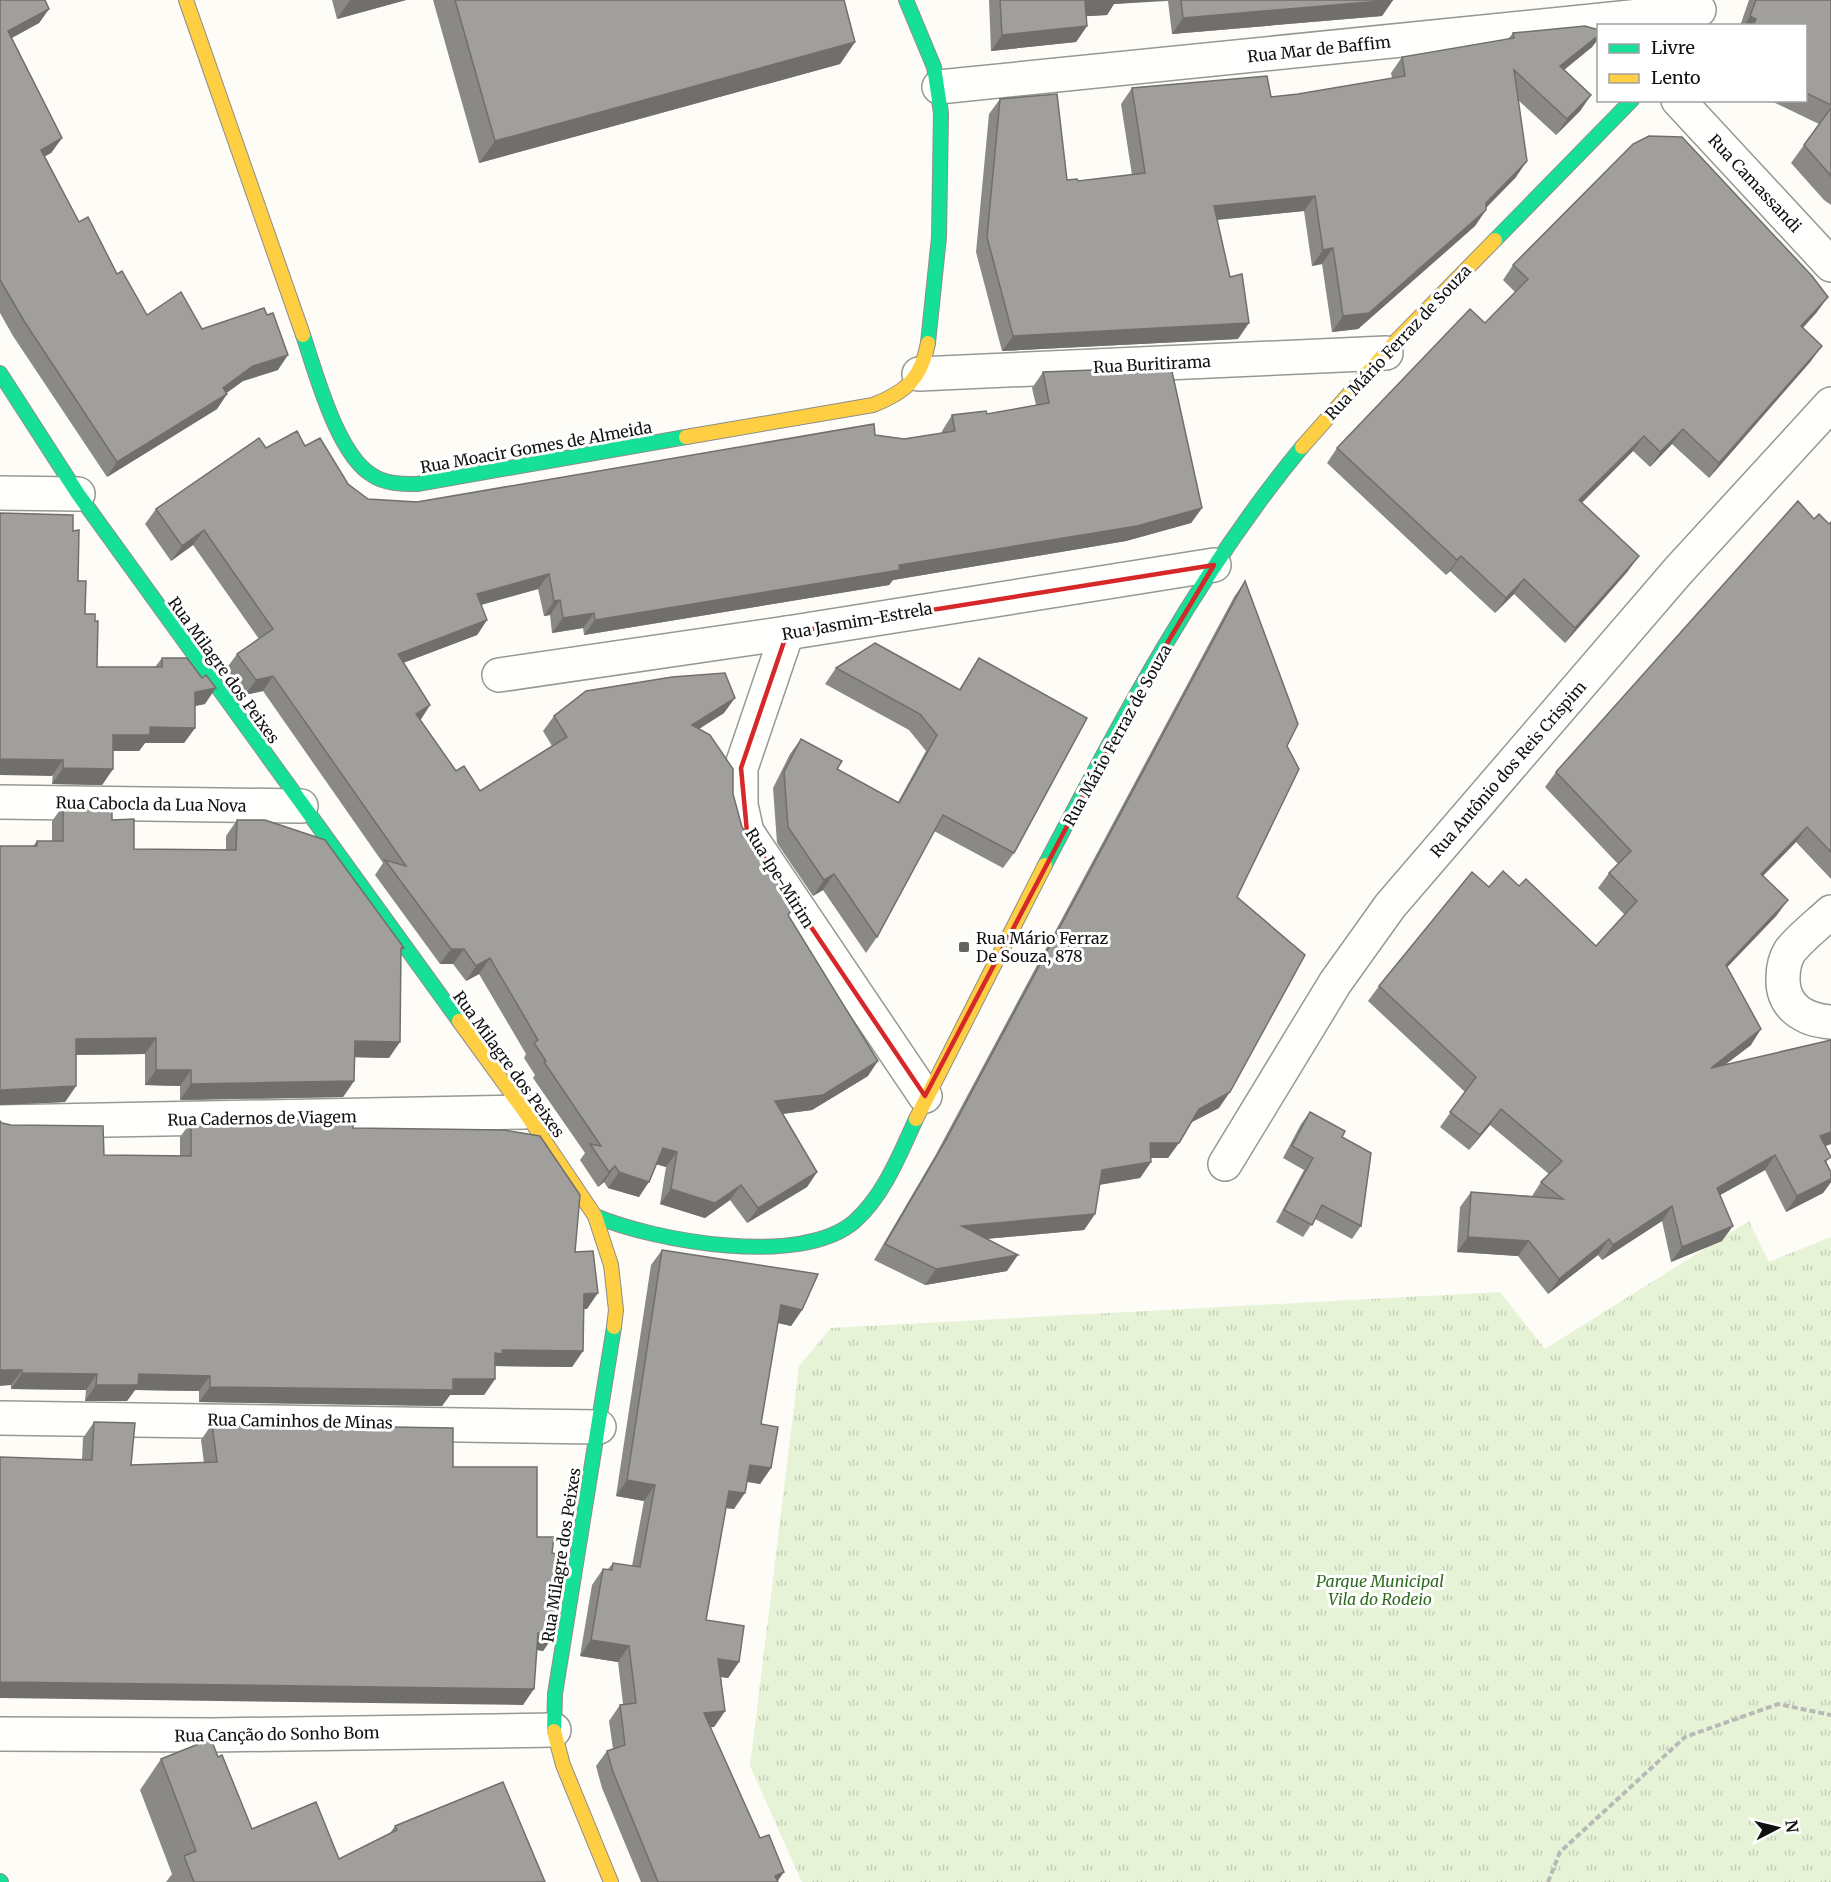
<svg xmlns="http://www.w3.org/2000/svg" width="1831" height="1882" font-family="Merriweather,serif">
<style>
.park{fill:url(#park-tufts)}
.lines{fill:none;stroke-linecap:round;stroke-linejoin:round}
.street-casing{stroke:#979795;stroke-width:36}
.fast-casing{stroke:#8e8d8b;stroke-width:16}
.slow-casing{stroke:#8e8d8b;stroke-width:16}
.path{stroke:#b9b9b8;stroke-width:4;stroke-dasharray:6 3;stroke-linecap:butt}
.street{stroke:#fffffe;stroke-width:33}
.fast{stroke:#16e098;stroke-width:14}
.slow{stroke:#ffcf43;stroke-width:14}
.wall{fill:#8a8986}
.shaded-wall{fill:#716f6d}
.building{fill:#a19f9c;stroke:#716f6d;stroke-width:1.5}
.marked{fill:none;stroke:#d62828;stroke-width:4.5;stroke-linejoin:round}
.poi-dot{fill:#646362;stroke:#fff;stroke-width:2}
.labels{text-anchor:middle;stroke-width:6;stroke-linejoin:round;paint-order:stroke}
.street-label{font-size:16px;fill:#111;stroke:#fff}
.poi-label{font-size:16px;fill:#111;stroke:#fff;text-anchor:start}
.park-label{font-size:16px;font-style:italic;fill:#2f6b1f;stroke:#fff}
</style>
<defs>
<pattern id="park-tufts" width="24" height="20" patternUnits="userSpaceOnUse" patternTransform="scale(1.5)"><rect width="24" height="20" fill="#e7f3d7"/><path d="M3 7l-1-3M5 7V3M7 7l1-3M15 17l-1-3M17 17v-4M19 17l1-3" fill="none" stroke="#c5cfb8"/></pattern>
</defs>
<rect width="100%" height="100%" fill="#fdfcf7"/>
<!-- park -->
<polygon class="park" points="1749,1221 1769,1262 1831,1237 1831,1882 802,1882 750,1766 799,1366 831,1328 1500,1292 1545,1349"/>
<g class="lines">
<defs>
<g id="street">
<polyline points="939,87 1699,10"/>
<polyline points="1678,100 1831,265"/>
<polyline points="919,374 1386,353"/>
<polyline points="0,493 78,494"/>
<polyline points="787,633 741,768 741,805 747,832 925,1096"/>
<polyline points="499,675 787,633 1214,565"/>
<polyline points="0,802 301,806"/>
<path d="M1831,912c-13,12 -30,25 -41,39 -5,8 -7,17 -7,27 -1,29 21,42 48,44"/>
<polyline points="0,1122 525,1112"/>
<polyline points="1225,1164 1335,983 1390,906 1678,571 1831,404"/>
<polyline points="0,1418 599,1427"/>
<polyline points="0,1734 213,1735 554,1730"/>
</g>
<g id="fast">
<polyline points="906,0 934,67 941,113 939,237 928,343"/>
<polyline points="1495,240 1632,100"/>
<path d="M303,335c13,38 34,119 69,140 13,9 30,9 45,9l269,-47"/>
<polyline points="0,373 78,494 459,1021"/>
<path d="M1045,865c76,-145 152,-291 257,-418"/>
<path d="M595,1216c60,25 207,52 260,5 29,-26 45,-67 61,-102"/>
<polyline points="554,1731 555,1694 614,1327"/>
<polyline points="0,1881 1,1882"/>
</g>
<g id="slow">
<polyline points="186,0 303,335"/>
<path d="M686,437l187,-32c33,-13 48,-26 55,-62"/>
<polyline points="1302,447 1396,341 1495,240"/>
<polyline points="459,1021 525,1112 595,1216 611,1265 616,1310 614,1327"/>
<polyline points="916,1119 1045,865"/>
<polyline points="554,1731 563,1765 611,1882"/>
</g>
</defs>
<!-- street casing -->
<use href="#street" class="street-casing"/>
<!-- fast casing -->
<use href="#fast" class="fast-casing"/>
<!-- slow casing -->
<use href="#slow" class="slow-casing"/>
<!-- path -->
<polyline class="path" points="1548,1882 1560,1852 1685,1737 1778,1704 1831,1715"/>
<!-- street -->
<use href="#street" class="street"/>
<!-- fast -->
<use href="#fast" class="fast"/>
<!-- slow -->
<use href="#slow" class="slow"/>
</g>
<!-- wall -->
<g class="wall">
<polygon points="0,0 49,9 39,23 12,38 62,138 51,153 45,156 79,222 147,315 202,329 278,370 243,381 226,393 227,394 217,409 107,477 13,336 0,313"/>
<polygon points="332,0 406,0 337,19"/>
<polygon points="433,0 844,0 855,42 840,64 479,163"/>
<polygon points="989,0 1393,0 1382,16 1172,34 1168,1 1114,4 1107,15 1086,16 1087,26 1076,42 991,51"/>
<polygon points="1749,0 1831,0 1831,205 1824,200 1791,163 1819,124 1769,100 1806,100 1806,26 1740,26"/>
<polygon points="1599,30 1599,38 1592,47 1564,70 1591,95 1580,111 1556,135 1518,100 1516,177 1486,208 1475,226 1358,329 1332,332 1322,264 1312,266 1304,211 1217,220 1238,339 1002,351 976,252 989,114 1000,99 1067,180 1078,181 1132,175 1121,104 1132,88 1271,97 1298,94 1392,78 1391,73 1402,57 1508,39 1513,33"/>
<polygon points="1513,265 1817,312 1803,328 1811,361 1709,478 1672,444 1650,467 1633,451 1582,503 1628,571 1565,643 1514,594 1495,613 1450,571 1446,575 1327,463 1337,448 1485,323 1515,292 1503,280"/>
<polygon points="1043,372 1202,508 1191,523 1126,541 893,580 889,585 584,635 583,628 552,633 550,615 544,616 538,589 481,605 487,620 477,635 403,663 430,705 420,720 456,771 480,791 552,746 543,731 554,716 724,713 699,729 733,794 742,827 788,915 868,1076 812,1110 783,1114 817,1172 807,1187 747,1223 730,1200 705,1218 660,1204 666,1167 656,1164 639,1197 608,1188 604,1182 598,1187 580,1160 585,1153 533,1078 535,1075 524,1058 526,1054 479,974 466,981 453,964 440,964 375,875 383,863 263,691 245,695 226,669 237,654 259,639 193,545 171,561 145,524 156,509 266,448 305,446 348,484 368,499 417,502 875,435 904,439 942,433 942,431 952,415 987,414 1036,405 1032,388"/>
<polygon points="1814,519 1829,524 1831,522 1831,879 1796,842 1763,876 1777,915 1727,967 1751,1045 1724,1065 1831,1040 1831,1144 1825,1146 1827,1163 1831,1172 1831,1182 1823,1193 1786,1212 1765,1170 1720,1195 1722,1241 1671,1262 1662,1221 1602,1260 1598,1255 1548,1294 1518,1256 1457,1252 1460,1207 1471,1192 1532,1196 1541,1182 1549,1174 1490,1125 1469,1150 1440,1127 1465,1092 1368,1001 1379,986 1489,887 1519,886 1596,946 1625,915 1598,888 1609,873 1618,864 1545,787 1556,772"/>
<polygon points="73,531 78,581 97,667 155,667 162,658 205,704 195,706 195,728 184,743 145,743 139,751 113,751 113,769 102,785 52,784"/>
<polygon points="1245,581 1287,746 1237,897 1219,1108 1190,1123 1168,1158 1151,1158 1151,1162 1140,1178 1099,1185 1095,1214 1084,1230 986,1239 1007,1271 925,1285 874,1260 935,1156 1234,597"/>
<polygon points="979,658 1014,853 1003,868 934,831 877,937 866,953 823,890 813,896 777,843 773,788 790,754 801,739 837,769 898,802 926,751 909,730 825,684 836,668 959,690"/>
<polygon points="63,806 112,820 134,849 226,850 226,836 237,820 404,948 401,952 389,1058 354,1057 354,1081 343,1097 180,1100 180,1086 145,1085 145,1054 76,1055 76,1086 65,1102 0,1105 0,846 33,846 37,841 52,841 52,821"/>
<polygon points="1310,1112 1342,1137 1361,1226 1352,1239 1315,1219 1303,1237 1276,1222 1304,1170 1283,1158 1301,1124"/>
<polygon points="191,1122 353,1128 575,1252 587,1309 584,1309 583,1351 572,1367 495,1366 495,1379 484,1395 450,1395 442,1406 199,1402 199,1391 135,1390 127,1401 85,1401 86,1390 11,1389 2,1123 104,1155 180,1156 180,1137"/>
<polygon points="662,1250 802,1310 791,1326 778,1323 761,1424 771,1468 760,1484 747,1482 734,1509 726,1508 706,1620 739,1662 728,1678 721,1677 725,1711 714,1727 710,1727 778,1882 641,1882 602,1788 596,1766 607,1751 613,1749 609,1721 620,1705 623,1704 618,1662 580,1656 592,1585 603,1569 608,1569 613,1563 632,1566 644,1501 616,1496 651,1265"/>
<polygon points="94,1422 131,1465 204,1463 201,1440 212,1424 453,1467 537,1537 552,1553 554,1635 543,1651 537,1650 523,1705 82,1460 83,1438"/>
<polygon points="218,1757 252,1829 339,1859 390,1833 395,1826 545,1882 166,1882 172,1874 140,1790 161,1759"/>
</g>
<!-- shaded-wall -->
<g class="shaded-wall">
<polygon points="350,0 406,0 337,19"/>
<polygon points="1109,0 1169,0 1114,4 1107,15 1074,17 1085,1"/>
<polygon points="1393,0 1382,16 1172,34 1183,18"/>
<polygon points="49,9 39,23 0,44 8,31"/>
<polygon points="1750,16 1756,19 1751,26 1744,26"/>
<polygon points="1087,26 1076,42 991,51 1002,35"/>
<polygon points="1599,35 1599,38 1592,47 1549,82 1560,66"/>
<polygon points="855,42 840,64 479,163 495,141"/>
<polygon points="1591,95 1580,111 1556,135 1567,119"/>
<polygon points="62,138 51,153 31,164 41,150"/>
<polygon points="1527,161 1516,177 1475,219 1486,203"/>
<polygon points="1315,196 1304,211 1203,221 1214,206"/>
<polygon points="1486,210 1475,226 1358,329 1332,332 1343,316"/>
<polygon points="1333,248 1322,264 1312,266 1323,250"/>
<polygon points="1828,297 1817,312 1790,341 1801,326"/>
<polygon points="1249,323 1238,339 1002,351 1013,336"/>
<polygon points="1822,346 1811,361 1709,478 1719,463"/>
<polygon points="288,355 278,370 243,381 213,403 223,388 253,366"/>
<polygon points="227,394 217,409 107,477 117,462"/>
<polygon points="1683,429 1672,444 1650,467 1660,452"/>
<polygon points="1644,436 1633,451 1569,515 1579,500"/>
<polygon points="1202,508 1191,523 1126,541 893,580 889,585 584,635 595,620 899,565"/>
<polygon points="204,530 193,545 171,561 182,546"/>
<polygon points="1461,556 1450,571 1446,575 1457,560"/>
<polygon points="1639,556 1628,571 1565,643 1575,628"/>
<polygon points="549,574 538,589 466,609 477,594"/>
<polygon points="1524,579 1514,594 1495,613 1506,598"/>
<polygon points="560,600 550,615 544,616 554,601"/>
<polygon points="594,613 583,628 552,633 563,618"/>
<polygon points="487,620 477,635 387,669 398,654"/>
<polygon points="273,676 263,691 245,695 256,680"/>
<polygon points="216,688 205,704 184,708 195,692"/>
<polygon points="735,698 724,713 681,740 692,725"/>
<polygon points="430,705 420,721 416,714"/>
<polygon points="150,727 195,728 184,743 145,743 139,751 102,751 113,735"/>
<polygon points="0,759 63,760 52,776 0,775"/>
<polygon points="63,768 113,769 102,785 52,784"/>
<polygon points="1807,827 1796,842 1750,889 1761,874"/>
<polygon points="834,874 823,890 813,896 824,880"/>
<polygon points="1788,900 1777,915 1715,980 1726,965"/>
<polygon points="451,949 464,949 453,964 440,964"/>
<polygon points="490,958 479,974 466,981 476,966"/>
<polygon points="1761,1029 1751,1045 1700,1084 1711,1068"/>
<polygon points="156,1038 145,1054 65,1055 76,1039"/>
<polygon points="355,1041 400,1042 389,1058 344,1057"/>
<polygon points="878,1061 868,1076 812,1110 765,1116 775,1101"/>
<polygon points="156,1070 191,1070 180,1086 145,1085"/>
<polygon points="354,1081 343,1097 180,1100 191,1084"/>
<polygon points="76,1086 65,1102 0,1105 0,1092 2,1090"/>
<polygon points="1230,1092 1219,1108 1188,1124 1199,1109"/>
<polygon points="1501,1109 1490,1125 1469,1150 1480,1135"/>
<polygon points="1831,1132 1831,1144 1809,1152 1820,1136"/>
<polygon points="1150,1143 1179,1143 1168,1158 1139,1158"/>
<polygon points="663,1148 677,1152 666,1167 652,1163"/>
<polygon points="1775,1155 1765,1170 1706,1203 1717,1188"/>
<polygon points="1151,1162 1140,1178 1091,1186 1102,1170"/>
<polygon points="615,1166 604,1182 598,1187 609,1172"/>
<polygon points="619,1172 649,1182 639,1197 608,1188"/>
<polygon points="817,1172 807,1187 747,1223 758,1208"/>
<polygon points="1831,1179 1831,1182 1823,1193 1786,1212 1797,1196"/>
<polygon points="741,1185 730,1200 705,1218 660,1204 671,1189"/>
<polygon points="1672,1206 1662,1221 1602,1260 1613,1245"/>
<polygon points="1095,1214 1084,1230 951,1242 962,1226"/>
<polygon points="1733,1226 1722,1241 1671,1262 1682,1247"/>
<polygon points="1468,1237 1529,1241 1518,1256 1457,1252"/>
<polygon points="1609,1239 1598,1255 1548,1294 1559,1279"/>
<polygon points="1018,1255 1007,1271 925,1285 936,1269"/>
<polygon points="598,1293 587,1309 573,1309 584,1294"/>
<polygon points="781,1305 802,1310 791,1326 770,1321"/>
<polygon points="502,1350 583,1351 572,1367 494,1366 495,1353"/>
<polygon points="0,1370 22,1370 11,1385 0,1386"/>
<polygon points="22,1373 97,1374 86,1390 11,1389"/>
<polygon points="139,1374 210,1376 199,1391 135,1390 127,1401 85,1401 96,1385"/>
<polygon points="453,1379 495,1379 484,1395 450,1395 442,1406 199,1402 210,1387"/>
<polygon points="750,1465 771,1468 760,1484 739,1480"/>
<polygon points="627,1480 655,1485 644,1501 616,1496"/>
<polygon points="729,1491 745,1493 734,1509 717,1507"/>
<polygon points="538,1633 554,1635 543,1651 527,1648"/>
<polygon points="591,1640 629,1646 618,1662 580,1656"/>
<polygon points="718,1659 739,1662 728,1678 707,1675"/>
<polygon points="0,1682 534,1689 523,1705 0,1698"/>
<polygon points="725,1711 714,1727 693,1729 704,1713"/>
<polygon points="784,1872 777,1882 775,1876"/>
</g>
<!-- building -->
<g class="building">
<polygon points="0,0 45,0 49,9 8,31 62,138 41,150 79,222 88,217 117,274 122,271 147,315 181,292 202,329 264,308 267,315 273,313 288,355 253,366 223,388 227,394 117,462 24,321 0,280"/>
<polygon points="455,0 844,0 855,42 495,141"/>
<polygon points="1000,0 1109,0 1085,1 1087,26 1002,35"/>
<polygon points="1181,0 1393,0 1183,18"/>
<polygon points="1756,0 1831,0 1831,105 1806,93 1806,26 1753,26 1756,19 1750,16"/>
<polygon points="1585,26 1599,30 1599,35 1560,66 1591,95 1567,119 1514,70 1527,161 1486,203 1486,210 1369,313 1343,316 1333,248 1323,250 1315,196 1214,206 1230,277 1242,274 1249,323 1013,336 987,237 1000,99 1057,94 1067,180 1077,179 1078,181 1145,173 1132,88 1267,76 1271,97 1298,94 1405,76 1402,57 1514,38 1513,33"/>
<polygon points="1831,108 1831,176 1804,145"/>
<polygon points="1649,136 1682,137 1812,276 1828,297 1801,326 1822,346 1719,463 1683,429 1660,452 1644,436 1579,500 1639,556 1575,628 1524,579 1506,598 1461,556 1457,560 1337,448 1470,309 1485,323 1528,279 1513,265 1633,144"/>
<polygon points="1171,367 1202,508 1137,526 899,565 900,570 595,620 594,613 563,618 560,600 554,601 549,574 477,594 487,620 398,654 430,705 416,714 456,771 464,766 480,791 567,737 554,716 586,691 672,677 725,673 735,698 692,725 710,735 733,769 733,794 742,827 795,905 788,915 878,1061 823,1095 775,1101 817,1172 758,1208 741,1185 715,1203 671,1189 677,1152 663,1148 649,1182 619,1172 615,1166 609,1172 590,1144 601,1146 544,1062 546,1061 534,1043 538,1040 490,958 476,966 464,949 451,949 385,860 406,866 273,676 256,680 237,654 273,629 204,530 182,546 156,509 259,438 266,448 297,431 305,446 320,438 348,484 368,499 417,502 874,424 875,435 904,439 955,431 952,415 986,411 987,414 1049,403 1043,372"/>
<polygon points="1798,501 1814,519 1819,514 1829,524 1831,522 1831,852 1807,827 1761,874 1788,900 1726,965 1761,1029 1711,1068 1831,1040 1831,1132 1820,1136 1831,1157 1825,1161 1831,1172 1831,1179 1797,1196 1775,1155 1717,1188 1733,1226 1682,1247 1672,1206 1613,1245 1609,1239 1559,1279 1529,1241 1468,1237 1471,1192 1563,1199 1541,1182 1562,1161 1501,1109 1480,1135 1450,1112 1476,1077 1379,986 1472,872 1489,887 1503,871 1519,886 1526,879 1596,946 1637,901 1609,873 1631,851 1556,772"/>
<polygon points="0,513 73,515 73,531 79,530 78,581 86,581 85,614 95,614 95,621 98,621 97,667 162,667 162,658 187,658 202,678 206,675 216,688 195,692 195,728 150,727 150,735 113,735 113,769 63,768 63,760 0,759"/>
<polygon points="1245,581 1298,724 1287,746 1299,769 1237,897 1305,955 1230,1092 1199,1109 1179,1143 1150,1143 1151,1162 1102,1170 1095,1214 962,1226 1018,1255 936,1269 885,1244 946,1140"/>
<polygon points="875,643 960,690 979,658 1087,718 1014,853 943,815 877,937 834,874 824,880 788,827 784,772 801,739 842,761 837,769 899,803 937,735 920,714 836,668"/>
<polygon points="63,806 112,806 112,820 134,819 134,849 236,850 237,820 265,820 325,840 404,948 401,948 400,1042 355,1041 354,1081 191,1084 191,1070 156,1070 156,1038 76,1039 76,1086 2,1090 0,1092 0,846 37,846 37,841 63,841"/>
<polygon points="1310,1112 1345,1131 1342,1137 1371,1153 1361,1226 1322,1205 1312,1225 1284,1210 1313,1158 1292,1146"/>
<polygon points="353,1119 353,1128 504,1130 540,1136 580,1195 575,1252 593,1251 598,1293 584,1294 583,1351 502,1350 503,1354 495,1353 495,1379 453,1379 453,1390 210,1387 210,1376 139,1374 138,1385 96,1385 97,1374 22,1373 22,1370 0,1370 0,1121 2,1123 11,1125 103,1126 104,1155 191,1156 191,1122"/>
<polygon points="662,1250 818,1274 802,1310 781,1305 761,1424 778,1427 771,1468 750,1465 745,1493 729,1491 706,1620 744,1626 739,1662 718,1659 725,1711 704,1713 760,1838 769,1835 784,1872 775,1876 778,1882 658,1882 613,1772 607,1751 625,1745 620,1705 636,1703 629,1646 591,1640 603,1569 612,1570 613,1563 640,1567 655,1485 627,1480"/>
<polygon points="94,1422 135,1423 131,1465 217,1462 212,1424 453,1428 453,1467 537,1467 537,1537 554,1537 552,1553 567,1556 554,1635 538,1633 534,1689 0,1682 0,1457 92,1460"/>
<polygon points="211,1739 218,1757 222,1755 252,1829 316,1802 339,1859 397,1830 395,1826 503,1782 545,1882 194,1882 184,1856 196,1851 161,1759"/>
</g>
<!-- marked area -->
<path class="marked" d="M1214,565l-79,132 -210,399 -178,-264 -6,-64 46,-135z"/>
<!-- markers -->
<rect class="poi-dot" x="958" y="941" width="12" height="12" rx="3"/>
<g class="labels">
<!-- street labels -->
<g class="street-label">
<text transform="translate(1319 49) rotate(-6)" y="6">Rua Mar de Baffim</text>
<text transform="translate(1755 183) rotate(47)" y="6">Rua Camassandi</text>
<text transform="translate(1398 342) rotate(-47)" y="6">Rua Mário Ferraz de Souza</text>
<text transform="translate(1152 364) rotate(-3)" y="6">Rua Buritirama</text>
<text transform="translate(536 447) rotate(-10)" y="6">Rua Moacir Gomes de Almeida</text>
<text transform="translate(857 621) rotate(-10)" y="6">Rua Jasmim-Estrela</text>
<text transform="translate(224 670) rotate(54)" y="6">Rua Milagre dos Peixes</text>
<text transform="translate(1117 735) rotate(-61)" y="6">Rua Mário Ferraz de Souza</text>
<text transform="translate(1508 769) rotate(-49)" y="6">Rua Antônio dos Reis Crispim</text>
<text transform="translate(151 804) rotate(1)" y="6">Rua Cabocla da Lua Nova</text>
<text transform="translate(780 878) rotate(58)" y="6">Rua Ipe-Mirim</text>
<text transform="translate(509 1064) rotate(54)" y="6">Rua Milagre dos Peixes</text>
<text transform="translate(262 1118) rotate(-1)" y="6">Rua Cadernos de Viagem</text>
<text transform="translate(300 1421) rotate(1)" y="6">Rua Caminhos de Minas</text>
<text transform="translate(561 1555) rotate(-81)" y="6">Rua Milagre dos Peixes</text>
<text transform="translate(277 1734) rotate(-1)" y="6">Rua Canção do Sonho Bom</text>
</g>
<!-- poi labels -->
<g class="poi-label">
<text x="976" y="944">Rua Mário Ferraz<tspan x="976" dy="18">De Souza, 878</tspan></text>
</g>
<!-- park labels -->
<g class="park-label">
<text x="1380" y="1587">Parque Municipal<tspan x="1380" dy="18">Vila do Rodeio</tspan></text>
</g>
</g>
<!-- legend -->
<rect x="1597" y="24" width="210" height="78" fill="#ffffff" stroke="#a0a0a0" stroke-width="1.5"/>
<rect x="1609" y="44" width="30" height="9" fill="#16e098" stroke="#a0a0a0" stroke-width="1.5"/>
<text x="1651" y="54" font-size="18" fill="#111111">Livre</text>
<rect x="1609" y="74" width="30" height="9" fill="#ffcf43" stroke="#a0a0a0" stroke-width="1.5"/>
<text x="1651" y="84" font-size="18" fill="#111111">Lento</text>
<!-- north arrow -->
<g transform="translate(1777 1828) rotate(83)" stroke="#ffffff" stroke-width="4.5" paint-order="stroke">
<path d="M0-4.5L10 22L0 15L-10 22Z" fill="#111111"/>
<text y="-9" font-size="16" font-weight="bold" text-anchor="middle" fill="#111111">N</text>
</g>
</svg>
